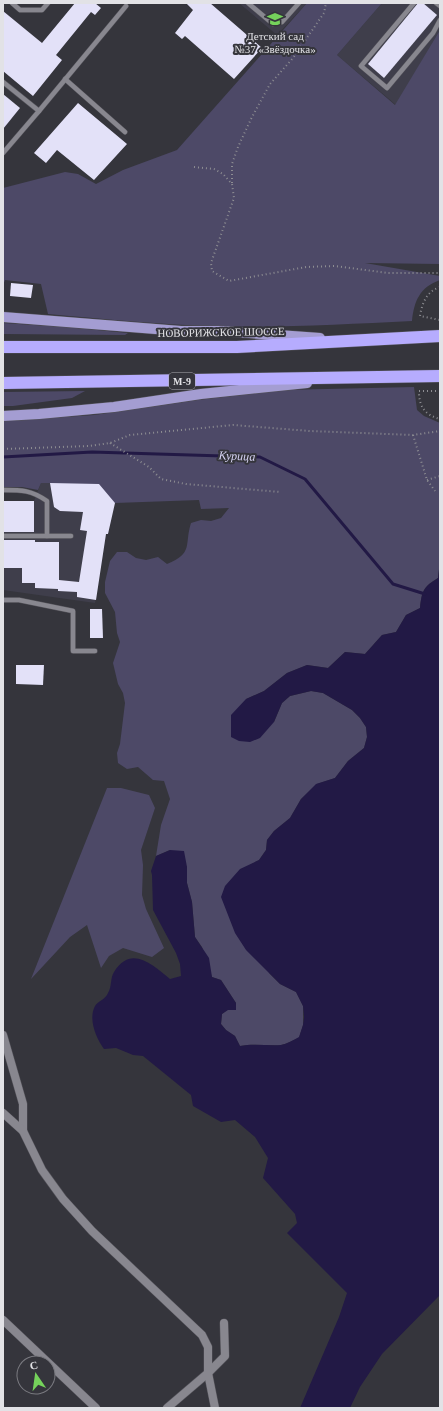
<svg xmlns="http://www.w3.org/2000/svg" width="443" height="1411" font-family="Georgia,serif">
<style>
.built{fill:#3f3e4b}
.green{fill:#4d4967}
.water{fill:#221945}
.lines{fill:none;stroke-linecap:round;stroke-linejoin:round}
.stream{stroke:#221945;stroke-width:3}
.building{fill:#e3e1f8}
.service-casing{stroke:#54535a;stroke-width:5.5}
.minor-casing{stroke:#54535a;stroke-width:9}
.primary-casing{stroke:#54535a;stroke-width:11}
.motorway-casing{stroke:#54535a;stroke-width:13}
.path{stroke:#8d8d92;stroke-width:2;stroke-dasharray:1 3;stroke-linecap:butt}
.service{stroke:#88878f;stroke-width:4.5}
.minor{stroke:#88878f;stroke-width:8}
.primary{stroke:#a49dd2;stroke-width:10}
.motorway{stroke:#b6acfe;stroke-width:12}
.labels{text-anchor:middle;stroke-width:4;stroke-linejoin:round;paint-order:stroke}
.shield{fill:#35353c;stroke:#aeaeb3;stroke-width:1}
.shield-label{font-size:10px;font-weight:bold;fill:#e2e2e6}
.poi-label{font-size:11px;fill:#e2e2e6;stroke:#35353c}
.street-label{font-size:11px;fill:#e2e2e6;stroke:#35353c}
.water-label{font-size:12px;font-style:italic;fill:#d8d5f5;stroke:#35353c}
</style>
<rect width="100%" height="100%" fill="#35353c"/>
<!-- built -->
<g class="built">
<polygon points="239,3 307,3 277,35"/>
<polygon points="382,3 440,3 440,30 396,105 337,55"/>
<polygon points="41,483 50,483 112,509 108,534 106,534 95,603 3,590 3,501 34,501"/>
</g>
<!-- green -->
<g class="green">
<path d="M307,3h75l-45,52 58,50 45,-75v234l-75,-1 75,13v4c-20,7 -26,21 -28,41 -64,3 -130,7 -194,5 -57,-1 -114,-7 -170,-12l-7,-30 -36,-4 -2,5v-97l62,-16 13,2 18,10 27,-14 54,-20z"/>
<polygon points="3,323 66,327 128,333 125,335 3,334"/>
<path d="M414,387l3,23 7,6 16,7v138l-2,17c-15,9 -16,13 -18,30l-14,7 -10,17 -14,3 -17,19 -20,-2 -17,16 -21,-3 -20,8 -23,18 -18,8 28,23 8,-19 8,-7 21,-5 12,2 29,17 8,8 6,9 1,10 -3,11 -16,13 -13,17 -18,6 -16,15 -11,19 -16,13 -7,9 -1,10 -7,10 -9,5 19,108 11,11 16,8 7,14v19l-4,13c-6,2 -12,6 -18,7 -14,1 -27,-2 -41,1l-5,-10 -9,-6 -5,-6 1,-10 14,-11 -15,-23 -9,-3 -10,-30 -7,-10 -3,-35 -5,-19v-16l-17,-17 -14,6 5,-31 9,-26 -6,-18 -11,-1 -15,-13 -11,2 -9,-6 -1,-10 3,-9 5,-41 -2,-10 -5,-9 -5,-21 7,-21 -3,-9 -2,-21 -10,-19v-11l5,-21 7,-9h10l9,6 10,2 12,-3 9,7c27,-11 17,-19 24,-41l10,-3 10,1 10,-3 8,-10 -28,1 -2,-9 -84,3 -65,-20h-9l-3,7 -16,-3h-19v-66l91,-6 103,-15 86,-10z"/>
<polygon points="85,391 72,398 13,406 3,406 3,392"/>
<polygon points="107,788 121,788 149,795 155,808 141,850 143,865 142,895 146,909 164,948 152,957 123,948 109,956 101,968 87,925 70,937 31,979"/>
</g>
<!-- water -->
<path class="water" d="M440,561v734l-58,59 -22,33 -10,21h-50l39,-91 8,-24 -60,-60 10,-10 -2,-9 -32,-36 5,-20 -13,-21 -20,-17 -14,2 -28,-16 -2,-11 -48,-39 -10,-1 -17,-7 -12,1c-8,-11 -16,-30 -9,-43 3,-5 11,-7 13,-13 4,-6 2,-15 6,-21 17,-28 39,-7 56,7l11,-3 -1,-12 -4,-11 -23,-43 -1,-35 -1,-4 5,-15 14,-6 14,1 3,16v16l5,19 3,35 14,21 3,19 9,3 15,23v7h-8l-6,4 -1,10 5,6 9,6 5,10c14,-3 27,0 41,-1 6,-1 12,-5 18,-8l4,-12 1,-8 -1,-11 -7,-14 -16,-8 -34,-34 -11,-17 -14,-36 4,-11 15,-17 19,-9 7,-10 1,-10 7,-9 16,-13 11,-19 15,-15 19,-6 13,-17 16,-13 3,-11 -1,-10 -6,-9 -8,-8 -29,-17 -12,-2 -21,5 -8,7 -8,19 -14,16 -10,4 -11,-1 -8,-4v-22l15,-16 18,-8 23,-18 20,-8 21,3 17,-16 20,2 17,-19 14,-3 10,-17 14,-7c2,-17 3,-21 18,-30z"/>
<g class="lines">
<!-- stream -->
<polyline class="stream" points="3,457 92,452 260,457 305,479 393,584 425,594"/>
</g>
<!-- building -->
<g class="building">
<polygon points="75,3 95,3 101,8 95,15 91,12 56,55 62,60 33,96 3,71 3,11 42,43"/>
<polygon points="186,3 210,3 262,48 234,79 185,36 182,39 175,33 193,10"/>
<polygon points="418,3 423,3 437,15 384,78 368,64"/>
<polygon points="3,94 20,108 3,129"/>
<polygon points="78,103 127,144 94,180 57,150 46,163 34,153"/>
<polygon points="11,283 33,285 31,298 10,296"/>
<polygon points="50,483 99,484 115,503 108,534 106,534 96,600 77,597 77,592 58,591 58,589 35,588 35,583 22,583 22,568 3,568 3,540 35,540 35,542 59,542 59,580 79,582 87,531 80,530 83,512 60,511 54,507"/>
<rect x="3" y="501" width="31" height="31"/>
<polygon points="90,609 102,609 103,638 90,638"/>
<polygon points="16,665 44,665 43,685 16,684"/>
</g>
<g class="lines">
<defs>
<g id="service">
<polyline points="12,3 20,10 42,10 48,3"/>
<polyline points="248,3 273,24 282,22 299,3"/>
<polyline points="414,3 361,66 387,88 433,33 440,20"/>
<polyline points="436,3 440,6"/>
<polyline points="65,79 125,132"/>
<polyline points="3,82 39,111 126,6"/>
<polyline points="3,153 39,111"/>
<path d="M3,490c19,0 28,0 44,11v35"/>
<polyline points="3,536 71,536"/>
<polyline points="3,600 19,600 73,611 73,651 95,651"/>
</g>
<g id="minor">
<polyline points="3,1035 23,1104 23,1131 42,1170 63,1199 92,1231 202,1335 208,1347 208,1373 215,1408"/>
<polyline points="3,1113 23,1131"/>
<polyline points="3,1320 96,1408"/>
<polyline points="167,1408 208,1373 225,1356 224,1323"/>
</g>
<g id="primary">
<polyline points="3,317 181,331 220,331 320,338"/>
<polyline points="3,416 39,414 114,407 201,394 307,383"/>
</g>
<g id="motorway">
<polyline points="3,347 237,347 440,336"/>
<polyline points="3,383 440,376"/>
</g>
</defs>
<!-- service casing -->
<use href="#service" class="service-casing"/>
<!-- minor casing -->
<use href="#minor" class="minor-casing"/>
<!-- primary casing -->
<use href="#primary" class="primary-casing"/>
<!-- motorway casing -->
<use href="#motorway" class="motorway-casing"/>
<!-- path -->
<g class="path">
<polyline points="194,167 214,169 223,174 232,184 234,198 211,263 212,271 229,281 306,267 335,266 388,273 440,273"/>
<polyline points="232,183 232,164 238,147 251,119 270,84 293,58 324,13 326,3"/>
<path d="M440,287c-13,4 -18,16 -20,29l20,4"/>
<path d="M440,391h-21c0,16 6,24 21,28"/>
<polyline points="413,435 427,480 435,491"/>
<polyline points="110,443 149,467 161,479 186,484 280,492"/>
<polyline points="3,449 89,446 110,443 130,435 233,425 310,431 413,435 440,431"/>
<polyline points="427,480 440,476"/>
</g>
<!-- service -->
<use href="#service" class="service"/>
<!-- minor -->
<use href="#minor" class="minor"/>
<!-- primary -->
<use href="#primary" class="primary"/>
<!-- motorway -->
<use href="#motorway" class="motorway"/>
</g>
<!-- icons -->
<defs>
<symbol id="school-bare" viewBox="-9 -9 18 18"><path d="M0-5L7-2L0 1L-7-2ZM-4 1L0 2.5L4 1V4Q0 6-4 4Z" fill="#75d25b" stroke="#35353c" stroke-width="2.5" paint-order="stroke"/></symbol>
</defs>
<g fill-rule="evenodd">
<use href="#school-bare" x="264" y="8" width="22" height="22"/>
</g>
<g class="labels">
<!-- shield labels -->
<rect class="shield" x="169" y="373" width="26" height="16" rx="3"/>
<g class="shield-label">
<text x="182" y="385">М-9</text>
</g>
<!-- poi labels -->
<g class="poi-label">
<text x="275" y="40">Детский сад<tspan x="275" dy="13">№37 «Звёздочка»</tspan></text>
</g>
<!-- street labels -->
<g class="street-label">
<text transform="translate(221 332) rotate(-1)" y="4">НОВОРИЖСКОЕ ШОССЕ</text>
</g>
<!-- water labels -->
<g class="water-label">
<text transform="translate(237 456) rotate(2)" y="4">Курица</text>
</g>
</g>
<!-- border -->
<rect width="443" height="1411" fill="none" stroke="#e2e2e6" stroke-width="8"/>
<!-- north arrow -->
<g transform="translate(36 1375) rotate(347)"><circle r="19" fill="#35353c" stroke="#7a7a80"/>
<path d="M0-3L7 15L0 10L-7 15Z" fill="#75d25b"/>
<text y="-6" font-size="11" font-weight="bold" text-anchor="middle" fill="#e2e2e6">С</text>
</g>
</svg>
